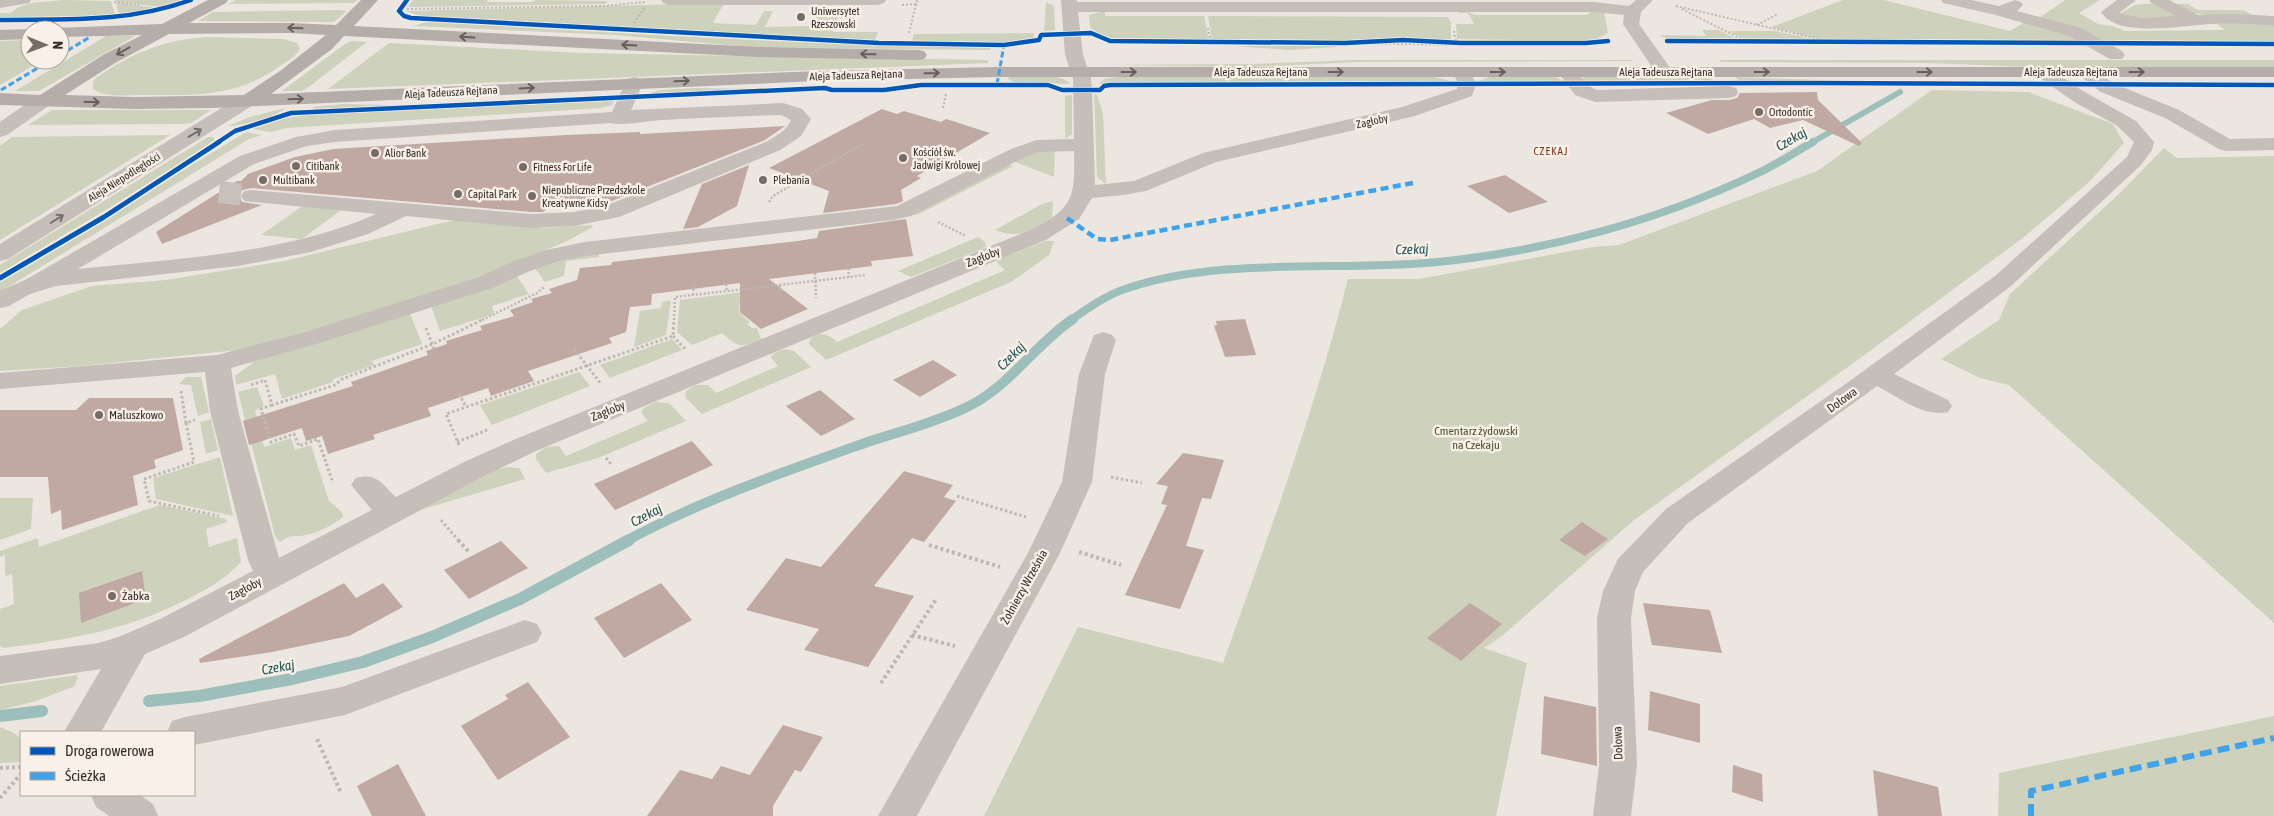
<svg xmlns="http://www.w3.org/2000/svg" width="2274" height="816" font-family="'Asap Condensed',sans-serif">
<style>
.green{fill:#ced1bb}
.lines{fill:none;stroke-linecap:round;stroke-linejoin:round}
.stream-far3{stroke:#9dbfbc;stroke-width:6}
.stream-far2{stroke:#9dbfbc;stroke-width:8}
.stream-far1{stroke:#9dbfbc;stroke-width:10}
.stream{stroke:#9dbfbc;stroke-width:12}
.building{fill:#bfa9a2}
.minor-tunnel{stroke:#c8c1bb;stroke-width:22;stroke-dasharray:22 11;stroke-linecap:butt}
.path-far3{stroke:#beb7b2;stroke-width:2;stroke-dasharray:2 2;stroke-linecap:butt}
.path-far2{stroke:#beb7b2;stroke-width:2.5;stroke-dasharray:2 2;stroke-linecap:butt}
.path-far1{stroke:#beb7b2;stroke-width:3;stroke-dasharray:2.5 2.5;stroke-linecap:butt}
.path{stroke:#beb7b2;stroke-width:4;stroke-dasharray:3 3;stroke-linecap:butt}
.minor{fill:#c5beb9;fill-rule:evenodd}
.major{fill:#b4ada9;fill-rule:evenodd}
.quiet-far2{stroke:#3fa3eb;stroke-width:3;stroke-dasharray:6 3;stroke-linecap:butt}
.quiet-far1{stroke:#3fa3eb;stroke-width:4.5;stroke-dasharray:8 4.5;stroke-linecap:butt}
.quiet{stroke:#3fa3eb;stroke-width:6;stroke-dasharray:12 6;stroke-linecap:butt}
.cycleway-far1-casing{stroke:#f9f0e8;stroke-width:6}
.cycleway-casing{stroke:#f9f0e8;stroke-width:8}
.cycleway-far1{stroke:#0057b8;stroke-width:4.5}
.cycleway{stroke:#0057b8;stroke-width:5}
.oneway{stroke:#685f5c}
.oneway2{stroke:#766d69}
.poi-dot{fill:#766c68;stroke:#f9f0e8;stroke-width:2}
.labels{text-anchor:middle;stroke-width:5;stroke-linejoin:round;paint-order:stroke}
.far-poi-label{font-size:11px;fill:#362b28;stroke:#f9f0e8;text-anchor:start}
.far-street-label{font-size:11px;fill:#362b28;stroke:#f9f0e8}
.far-neighbourhood-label{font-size:11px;letter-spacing:1px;fill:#843222;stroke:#f9f0e8}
.street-label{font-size:12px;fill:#362b28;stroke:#f9f0e8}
.poi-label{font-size:12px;fill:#362b28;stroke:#f9f0e8;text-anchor:start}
.park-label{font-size:12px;fill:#48542c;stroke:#f9f0e8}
.water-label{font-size:14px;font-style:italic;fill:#1e5757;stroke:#f9f0e8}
</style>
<rect width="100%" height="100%" fill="#ece6e0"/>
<!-- green -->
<g class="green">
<polygon points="64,0 111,1 115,16 0,19 0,13 10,13 19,7 31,3"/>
<polygon points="116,0 181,0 162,7 116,2"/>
<polygon points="236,0 357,0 354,3 228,4"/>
<polygon points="413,0 488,0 487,2 533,2 535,0 608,1 605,4 408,7"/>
<polygon points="1843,0 1884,0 2010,31 2025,22 2075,35 2085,42 1828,41 1771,27"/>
<polygon points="2065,0 2100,0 2079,13 2098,24 2112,26 2125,31 2225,30 2218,25 2220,22 2274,26 2274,42 2103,42 2039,18"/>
<polygon points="1046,2 1054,6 1055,30 1044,31"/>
<polygon points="116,3 159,8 119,15"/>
<polygon points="724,3 713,23 756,25 764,11 773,11 765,27 810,26 818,10 842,9 833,32 878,32 875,40 836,39 419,16 406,11"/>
<polygon points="2145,4 2155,4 2179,16 2151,22 2119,14 2135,5"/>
<path d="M2172,4h16l10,6h45l16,8c-31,-1 -60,1 -87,-14z"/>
<polygon points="339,10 347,11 334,22 198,21 213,12"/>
<polygon points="1105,11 1105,16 1204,16 1209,40 1109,40 1102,37 1090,27 1089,15"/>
<polygon points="1458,11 1467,11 1474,15 1588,15 1590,11 1604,11 1608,33 1596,39 1584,41 1457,39 1456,24 1474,24 1468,13 1459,13"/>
<polygon points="1208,16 1448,17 1451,23 1451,40 1212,40"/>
<path d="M426,22c188,10 376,24 565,25l-1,3 -241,-3 -134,-12 -201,-9z"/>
<polygon points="1702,30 1719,30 1740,41 1668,39 1659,35 1706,36"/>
<polygon points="1728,31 1774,31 1819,40 1748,41"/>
<polygon points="1034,33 1033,40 1013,42 912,41 914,34"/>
<polygon points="106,36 135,36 39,91 15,91"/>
<path d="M207,37l76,2 14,4 3,6c-4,7 -12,12 -20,17 -44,32 -87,29 -139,29 -15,0 -36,3 -48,-6v-7l3,-4c36,-25 67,-38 111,-41z"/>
<polygon points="30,40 30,60 43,60 0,85 0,41"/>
<polygon points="352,41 367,42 310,86 302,91 282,91 345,44"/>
<polygon points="389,43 582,53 988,60 988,63 328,89"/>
<polygon points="1235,46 1335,46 1336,47 1289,50"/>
<polygon points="1356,60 1631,60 1634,61 1356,62 1254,67 1103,65 1253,64"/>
<polygon points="1719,60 2274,60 2274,67 2030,67 1928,63 1721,62"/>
<path d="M1009,77c17,0 48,-6 61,7l-56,-2 -6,-3z"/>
<polygon points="1117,77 1435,77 1454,82 1116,82 1099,84 1104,79"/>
<polygon points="1489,77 1555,77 1566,82 1477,82"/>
<polygon points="1584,77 1710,77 1712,80 1709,82 1580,82 1578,80"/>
<polygon points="1734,77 1825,80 1829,82 1743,82"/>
<polygon points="695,88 770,89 645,95 660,90"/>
<path d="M1932,90l96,2 85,32 11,19 -34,38 -66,56 -165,122 -225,161 -132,116 -18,12 43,15 -31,153h-512l94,-189 145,36c45,-126 92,-253 125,-384h71l174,-32 26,-2 198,-74z"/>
<polygon points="1094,94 1097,95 1103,114 1106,184 1097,177"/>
<polygon points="1072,95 1072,134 1065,139 1065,96"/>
<polygon points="614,101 612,105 602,108 286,128 271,132 253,129 287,118 312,114"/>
<polygon points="344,104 394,105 315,109 312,107"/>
<path d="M285,108c-8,9 -45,18 -57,18l22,-9z"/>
<polygon points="52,110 211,110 191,123 180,124 28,125"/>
<polygon points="246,132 262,135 249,139 0,292 0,282"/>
<polygon points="170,135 0,240 0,146 12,137"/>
<polygon points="208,137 213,137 215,141 109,208 0,273 0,265"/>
<polygon points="2164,148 2177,158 2274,156 2274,623 2009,385 1980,378 1941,359 1999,320 2010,294 2120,193"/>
<polygon points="1055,150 1054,177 1013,161 1032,152"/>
<path d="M1008,164l5,2 -96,49c-7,-1 -17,4 -26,5z"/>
<path d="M1053,201l-1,16c-19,13 -35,23 -57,13l47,-26z"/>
<polygon points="304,205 344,208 302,239 261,235"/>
<polygon points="459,219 545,228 592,225 593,227 565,242 500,269 432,294 248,349 81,366 0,371 0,329 22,310 92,286 166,280 284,261"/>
<polygon points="978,237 985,242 986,246 982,249 911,277 898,271"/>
<path d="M1046,241h8l-5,14 -38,27 -185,78 -17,-16 1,-5c11,-8 18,-5 27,3l168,-72 -7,-6 -1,-4z"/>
<polygon points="599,253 599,257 566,261 564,276 545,282 534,267 550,261"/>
<polygon points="516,275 529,294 492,306 494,314 440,331 431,306"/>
<path d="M777,288l-5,7 -32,4 -1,13 11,10 -3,2 5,4h5l4,11c-21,9 -22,9 -39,-6l-30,12 -15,-13 3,-32z"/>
<polygon points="671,300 666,335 634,347 640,311 661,308 662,302"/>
<polygon points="410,313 422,344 372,361 374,365 333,379 333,382 282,399 275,374 236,385 235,376 255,361"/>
<polygon points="672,339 682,350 610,378 600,365"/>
<polygon points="786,349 794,351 811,367 702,414 685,397 686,391 696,385 708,385 716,393 778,366 771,358 772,355 778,351"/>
<polygon points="579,372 590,386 492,425 480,405"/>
<polygon points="186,377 201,377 209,412 198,416 191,385 179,384"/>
<path d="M257,387l7,19 -9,4 9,37 27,-9 4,12 16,-5 18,56 13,11 1,5c-10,8 -25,16 -37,18 -14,3 -13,-2 -26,7l-5,-6 -37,-144z"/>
<polygon points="655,402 669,403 686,421 598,458 546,473 536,459 536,454 546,447 559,446 566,456 648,421 641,412 644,408"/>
<polygon points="211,419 218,450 206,454 200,422"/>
<polygon points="220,457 233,516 156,499 153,478"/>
<polygon points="507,467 519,468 525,479 416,511 498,469"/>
<polygon points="0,498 33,498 31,529 0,540"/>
<path d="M160,505l66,14 1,3 -21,7 3,18 28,-9 4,24c-17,18 -35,28 -57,39 -60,30 -114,38 -180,47l-4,-2v-37l14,-5 -2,-30 -7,2v-21l-5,2v-6l38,-13 1,9z"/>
<polygon points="78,675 75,686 33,702 0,710 0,686"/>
<polygon points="2274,716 2274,816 1998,816 1999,773"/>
<polygon points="0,727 14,733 21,739 21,762 0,763"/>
</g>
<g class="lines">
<!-- stream-far3 -->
<polyline class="stream-far3" points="1811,143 1900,92"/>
<!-- stream-far2 -->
<path class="stream-far2" d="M1071,320c17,-12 37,-26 57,-32 96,-32 211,-16 310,-26 109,-11 219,-41 318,-88 20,-9 39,-22 57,-32"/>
<!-- stream-far1 -->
<path class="stream-far1" d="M626,541c76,-41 157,-69 239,-98 33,-11 69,-20 100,-35 44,-20 69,-63 108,-89"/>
<!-- stream -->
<g class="stream">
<polyline points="149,701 199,696 292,679 363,662 432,637 520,599 629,540"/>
<polyline points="0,716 42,711"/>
</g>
</g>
<!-- building -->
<g class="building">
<polygon points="1817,92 1818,100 1862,143 1859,146 1803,120 1770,128 1754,119 1708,134 1666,113 1712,100 1730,100 1737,98 1740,93"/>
<polygon points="882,109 897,114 904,111 941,122 946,119 990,133 917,176 921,178 901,190 903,201 896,204 823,213 829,191 769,168"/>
<polygon points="785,126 765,140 604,204 590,207 549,207 543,212 531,212 252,188 242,190 239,195 242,202 262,205 162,244 156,232 237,181 241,181 248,174 295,157 333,149 566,135 640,132 640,134"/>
<polygon points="749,165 737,206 698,227 683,229 702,184"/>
<polygon points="1505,175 1548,202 1509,213 1467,186"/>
<polygon points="906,219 913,256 871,261 872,266 769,279 808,309 761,329 740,312 740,283 652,294 651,305 630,307 626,332 609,338 612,343 528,371 534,381 491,396 488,388 428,408 431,416 373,435 375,439 328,454 322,436 306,441 302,428 249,445 243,421 353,386 351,382 428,355 426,351 447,344 446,341 482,330 480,326 514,316 510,310 533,302 531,299 552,293 549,289 577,280 580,268 611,265 612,262 798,241 817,238 819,231"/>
<polygon points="1245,319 1256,355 1225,357 1214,326 1217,325 1216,321"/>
<polygon points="933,360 957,375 920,397 893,380"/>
<polygon points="820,390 855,419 821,436 786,406"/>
<polygon points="89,398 173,398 183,450 154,460 156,468 133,476 138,505 62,530 61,510 51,514 48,477 0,477 0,410 76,410"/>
<polygon points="692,441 713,465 615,510 594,484"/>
<polygon points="1183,453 1224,460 1211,499 1202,498 1186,546 1204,550 1180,609 1125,595 1167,505 1161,504 1168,486 1156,484"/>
<polygon points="904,471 953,485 944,497 956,501 924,542 912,538 874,586 914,596 868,667 804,650 819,629 746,610 786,558 821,567"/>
<polygon points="1582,522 1608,539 1585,556 1559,540"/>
<polygon points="501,541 528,568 469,599 444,570"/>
<polygon points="142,571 146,599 81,623 79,593"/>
<polygon points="344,583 356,598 383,583 403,607 349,636 272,652 200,663 199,659"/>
<polygon points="661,583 692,620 624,658 594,618"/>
<polygon points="1470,603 1502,624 1461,661 1427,638"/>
<polygon points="1643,603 1710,610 1722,653 1652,645"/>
<polygon points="528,682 570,737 498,780 461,726 508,699 505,695"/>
<polygon points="1650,691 1700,704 1700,743 1648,730"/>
<polygon points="1544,696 1596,707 1597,766 1541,754"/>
<polygon points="783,725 823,737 801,772 795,770 773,806 773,816 647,816 680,770 712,779 721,766 750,775"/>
<polygon points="398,764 426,816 372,816 357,786"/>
<polygon points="1733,765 1762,774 1763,802 1732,792"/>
<polygon points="1873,770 1938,787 1942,816 1878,816"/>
</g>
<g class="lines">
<!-- minor-tunnel -->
<polyline class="minor-tunnel" points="219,192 252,196"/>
<!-- path-far3 -->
<g class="path-far3">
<polyline points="114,2 139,5"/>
<polyline points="902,5 916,4"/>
<polyline points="1676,6 1836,43"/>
<polyline points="407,9 603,6 646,2"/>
<polyline points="1682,9 1749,43"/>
<polyline points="634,23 645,7"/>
<polyline points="1757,25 1778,14"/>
<polyline points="1208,28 1211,42"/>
<polyline points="909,33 917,0"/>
<polyline points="1345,43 1464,45 1455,39 1454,29"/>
<polyline points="943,108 946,94"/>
</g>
<!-- path-far2 -->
<g class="path-far2">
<polyline points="769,202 773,196 864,143"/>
<polyline points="938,222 966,236"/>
<polyline points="848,264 849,277"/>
<polyline points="815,273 816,298"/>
<polyline points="726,284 727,292"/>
<polyline points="780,285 780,298"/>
<polyline points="693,295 694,283"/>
<polyline points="482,320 537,293 545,286"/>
<polyline points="674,320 675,297 866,275"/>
</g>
<!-- path-far1 -->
<g class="path-far1">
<polyline points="426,328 434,349"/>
<polyline points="673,336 686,350"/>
<polyline points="574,349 601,384"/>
<polyline points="251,385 265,380 272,405 335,385 342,379 433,344 484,319"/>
<polyline points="181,391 186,423 195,420"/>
<polyline points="459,394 466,407"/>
<polyline points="272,405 261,409 271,442 294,434 299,446 318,439 333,483"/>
<polyline points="186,423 194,462 144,479 149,501 219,516"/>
<polyline points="457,442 487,430"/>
<polyline points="459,445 446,414 673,336 674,319"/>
<polyline points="606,458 611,464"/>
<polyline points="1111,477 1142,483"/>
<polyline points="957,496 1026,517"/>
<polyline points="441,520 459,541"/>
</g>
<!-- path -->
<g class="path">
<polyline points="458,540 469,552"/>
<polyline points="929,545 1000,567"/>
<polyline points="1079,552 1121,565"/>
<polyline points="912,635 955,646"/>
<polyline points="881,683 937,598"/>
<polyline points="317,739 341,793"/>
<polyline points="0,768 21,767"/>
<polyline points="0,798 21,774"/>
</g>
<!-- minor -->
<g class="minor">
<polygon points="0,0 31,0 29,3 0,8"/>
<polygon points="661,0 886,0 884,3 878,5 669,5 663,3"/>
<path d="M1061,0h16v2h517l35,4 7,-6h17l-12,12 -2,12 34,48 -3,4 -6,1 -6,-1 -35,-52 1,-9 -30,-3h-516l5,43 8,23 1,12 3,95 39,-4 69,-28 199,-46 55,-18 1,-5 -5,-12 3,-4 6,-1 6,1 8,16 -4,12 -57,20 -199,46 -70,29 -23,4 -31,3 -13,21 -33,21 -508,210 -54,26 -300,161 -39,17 -44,78h-37l37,-63 -101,15v-28l99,-13 22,-7 39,-17 93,-48 -5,-11 -38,-149 -5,-39 -205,17v-16l217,-18 88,-23 171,-54 38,-17 32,-11 39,-8 312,-36 114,-57 26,-9 37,-1 -1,-61 -8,-23zM1074,151c1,48 0,57 -44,79l-512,208 -54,24 -68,35c-14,-13 -19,-25 -40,-19l-5,7 21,25 -93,48 -41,-147 -7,-43 92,-26 169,-54 38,-17 29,-10 26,-5 308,-36 18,-4 114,-59 15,-5z"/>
<polygon points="1941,0 1971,0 1999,6 2015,0 2021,2 2023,5 2017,11 2081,28 2122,51 2125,55 2122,59 2110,59 2069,36 1996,15 1943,3"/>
<path d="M2117,0h19l-17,13 22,5 35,-2 -25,-13 -2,-3h20l29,15 36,-1 40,2v10c-21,-2 -41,-3 -62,-2 -28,1 -94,15 -111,-12z"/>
<path d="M1567,67c13,3 16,18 30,23l132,-4 7,2 2,4 -2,4 -7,2 -134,4 -20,-7 -17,-23 3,-4z"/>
<path d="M2043,67l6,1 34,23 53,30 18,21 -2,8 -11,15 -130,121 -117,88 54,26 4,6 -4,6c-23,6 -50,-15 -71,-26l-189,137 -45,49 -8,19 -4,27 6,147 -6,51h-38l6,-51 -2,-147 6,-27 15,-32 48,-50 178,-124 151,-109 132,-119 7,-15 -18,-17 -40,-22 -39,-27 -3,-4 3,-4z"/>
<polygon points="2084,67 2090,68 2115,84 2179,110 2230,139 2274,138 2274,150 2226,151 2219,149 2165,118 2101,92 2075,72 2078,68"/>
<path d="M634,77l7,2 2,4 -12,27 152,-7 19,6 9,10 -10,17 -21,14 -161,67 -45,9 -43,2 -125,-12 -38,18 -57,18 -73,14 -182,20 -26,8 -21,12 -9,2v-17l27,-12 213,-123 56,-19 39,-7 277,-18 13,-29 2,-4zM781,115l10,5c-4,11 -16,16 -25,22l-161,64 -31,6 -43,2 -279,-24 -8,1 -3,5 3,5 132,13c-93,41 -198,44 -298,55l176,-105 53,-18 28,-4 276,-19c11,3 37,-2 50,-3 40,-2 80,-4 120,-5z"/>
<polygon points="248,94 255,96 257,100 255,104 8,259 0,261 0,244 241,96"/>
<polygon points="43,95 50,97 52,101 50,105 7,135 0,137 0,122 36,97"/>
<polygon points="1103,332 1112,335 1116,340 1105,374 1092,482 1060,553 917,816 878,816 1028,553 1062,482 1079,374 1094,335"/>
<polygon points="525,620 537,624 542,633 537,642 345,715 194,745 194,732 167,732 172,721 185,717 342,687"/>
<polygon points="91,795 140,795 153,804 158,816 109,816 96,807"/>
</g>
<!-- major -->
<g class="major">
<path d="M208,0h20l-2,3 -37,20h101l46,2 25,-25h17l-24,26 405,21 159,3 6,1 3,4 -3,4 -6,1 -159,-3 -415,-21 -12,13 -61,45 547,-23 180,-4h1276v10h-1276l-180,4 -605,27 -78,1 -135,-4v-12l40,2 63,-40 39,-20 -82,2v-7h-7l1,-2 108,-4zM290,33l36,2 -46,36 -36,24 -109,2 -70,-2 50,-32 54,-29z"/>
<polygon points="30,29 34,30 30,30 30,39 0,40 0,30"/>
</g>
<!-- quiet-far2 -->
<g class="quiet-far2">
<polyline points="60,55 90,37"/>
<polyline points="997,84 1004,45"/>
<polyline points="1,90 51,60"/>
</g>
<!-- quiet-far1 -->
<polyline class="quiet-far1" points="1067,218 1097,239 1110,240 1413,183"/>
<!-- quiet -->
<polyline class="quiet" points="2031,816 2031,791 2274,738"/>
<defs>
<g id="cycleway-far1">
<polyline points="407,0 399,11 404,16 411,18 879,43 1004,45 1039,40 1041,35 1091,33 1110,41 1345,43 1403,40 1461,43 1586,43 1608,41"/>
<path d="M0,20c67,-1 127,3 191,-20"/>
<polyline points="1667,41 2274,44"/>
<polyline points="217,143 235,131 291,113 825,88 832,90 884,90 921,85 1048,85 1062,90 1100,90 1104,86 1110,85 1814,83 2274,85"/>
</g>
<polyline id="cycleway" points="0,278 104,217 219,142"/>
</defs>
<!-- cycleway-far1 casing -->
<use href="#cycleway-far1" class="cycleway-far1-casing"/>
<!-- cycleway casing -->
<use href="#cycleway" class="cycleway-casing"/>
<!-- cycleway-far1 -->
<use href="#cycleway-far1" class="cycleway-far1"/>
<!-- cycleway -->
<use href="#cycleway" class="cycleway"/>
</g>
<!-- one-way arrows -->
<defs><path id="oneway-shaft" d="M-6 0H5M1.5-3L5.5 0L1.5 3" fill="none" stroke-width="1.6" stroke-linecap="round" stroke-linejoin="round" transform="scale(1.25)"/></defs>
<g class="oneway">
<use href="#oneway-shaft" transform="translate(295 28) rotate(-178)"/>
<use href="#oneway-shaft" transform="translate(467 37) rotate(-177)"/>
<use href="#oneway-shaft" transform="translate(629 45) rotate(-177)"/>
<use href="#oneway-shaft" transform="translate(123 51) rotate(151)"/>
<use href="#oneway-shaft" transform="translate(868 54) rotate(-179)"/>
<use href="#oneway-shaft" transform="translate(1129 72)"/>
<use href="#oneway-shaft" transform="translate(1336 72)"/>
<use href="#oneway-shaft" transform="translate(1498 72)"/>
<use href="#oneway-shaft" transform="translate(1762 72)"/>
<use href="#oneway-shaft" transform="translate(1925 72)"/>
<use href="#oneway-shaft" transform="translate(2137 72)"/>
<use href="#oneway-shaft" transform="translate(932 73) rotate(-1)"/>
<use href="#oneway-shaft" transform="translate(682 81) rotate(-2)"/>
<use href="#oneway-shaft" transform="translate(527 88) rotate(-3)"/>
<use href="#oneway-shaft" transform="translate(296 99) rotate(-2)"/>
<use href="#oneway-shaft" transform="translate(92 102) rotate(2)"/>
</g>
<g class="oneway2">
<use href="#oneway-shaft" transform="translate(195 133) rotate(-31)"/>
<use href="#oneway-shaft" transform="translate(57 219) rotate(-32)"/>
</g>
<!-- markers -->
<g class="poi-dot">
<circle cx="801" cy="17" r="5"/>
<circle cx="1759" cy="112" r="5"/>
<circle cx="375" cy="153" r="5"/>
<circle cx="903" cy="158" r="5"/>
<circle cx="296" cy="166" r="5"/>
<circle cx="523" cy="167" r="5"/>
<circle cx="263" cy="180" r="5"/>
<circle cx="763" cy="180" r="5"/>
<circle cx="458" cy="194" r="5"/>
<circle cx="532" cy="196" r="5"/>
<circle cx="99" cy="415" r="5"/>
<circle cx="112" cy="596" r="5"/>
</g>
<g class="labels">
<!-- far-poi labels -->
<g class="far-poi-label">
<text x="811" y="15">Uniwersytet<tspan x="811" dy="13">Rzeszowski</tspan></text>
<text x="1769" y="116">Ortodontic</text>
<text x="913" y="156">Kościół św.<tspan x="913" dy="13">Jadwigi Królowej</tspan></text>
<text x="385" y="157">Alior Bank</text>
<text x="306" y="170">Citibank</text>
<text x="533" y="171">Fitness For Life</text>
<text x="273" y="184">Multibank</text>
<text x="773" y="184">Plebania</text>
<text x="542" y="194">Niepubliczne Przedszkole<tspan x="542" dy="13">Kreatywne Kidsy</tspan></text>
<text x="468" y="198">Capital Park</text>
</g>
<!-- far-street labels -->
<g class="far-street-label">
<text x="1261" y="76">Aleja Tadeusza Rejtana</text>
<text x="1666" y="76">Aleja Tadeusza Rejtana</text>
<text x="2071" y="76">Aleja Tadeusza Rejtana</text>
<text transform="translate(856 75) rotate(-2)" y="4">Aleja Tadeusza Rejtana</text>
<text transform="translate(451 92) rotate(-3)" y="4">Aleja Tadeusza Rejtana</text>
<text transform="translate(1372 121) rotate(-13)" y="4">Zagłoby</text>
<text transform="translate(124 177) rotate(-32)" y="4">Aleja Niepodległości</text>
</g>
<!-- far-neighbourhood labels -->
<g class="far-neighbourhood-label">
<text x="1551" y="155">CZEKAJ</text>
</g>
<!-- street labels -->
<g class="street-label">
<text transform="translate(983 257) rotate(-22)" y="4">Zagłoby</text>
<text transform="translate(1842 400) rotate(-36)" y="4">Dołowa</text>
<text transform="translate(608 411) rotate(-22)" y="4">Zagłoby</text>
<text transform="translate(1024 587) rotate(-61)" y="4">Żołnierzy Września</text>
<text transform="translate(245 589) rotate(-28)" y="4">Zagłoby</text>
<text transform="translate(1618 743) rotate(-92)" y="4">Dołowa</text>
</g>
<!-- poi labels -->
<g class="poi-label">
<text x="109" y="419">Maluszkowo</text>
<text x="122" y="600">Żabka</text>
</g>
<!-- park labels -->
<g class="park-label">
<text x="1476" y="435">Cmentarz żydowski<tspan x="1476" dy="14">na Czekaju</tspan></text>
</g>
<!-- water labels -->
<g class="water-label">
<text transform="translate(1791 139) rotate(-30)" y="5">Czekaj</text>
<text transform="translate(1412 249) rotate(-2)" y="5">Czekaj</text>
<text transform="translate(1011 356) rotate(-45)" y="5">Czekaj</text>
<text transform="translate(646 515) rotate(-28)" y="5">Czekaj</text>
<text transform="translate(278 667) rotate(-10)" y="5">Czekaj</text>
</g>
</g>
<!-- legend -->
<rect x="20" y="731" width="175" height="65" fill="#f9f0e8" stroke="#aba19b"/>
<rect x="30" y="747" width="25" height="8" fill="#0057b8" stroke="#aba19b"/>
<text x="65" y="756" font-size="15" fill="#362b28">Droga rowerowa</text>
<rect x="30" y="772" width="25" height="8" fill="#3fa3eb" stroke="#aba19b"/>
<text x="65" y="781" font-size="15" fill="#362b28">Ścieżka</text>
<!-- north arrow -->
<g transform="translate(45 45) rotate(91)"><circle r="24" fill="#f9f0e8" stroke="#aba19b"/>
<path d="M0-4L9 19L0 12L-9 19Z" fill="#766c68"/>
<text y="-8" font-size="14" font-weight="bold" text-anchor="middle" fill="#362b28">N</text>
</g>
</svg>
